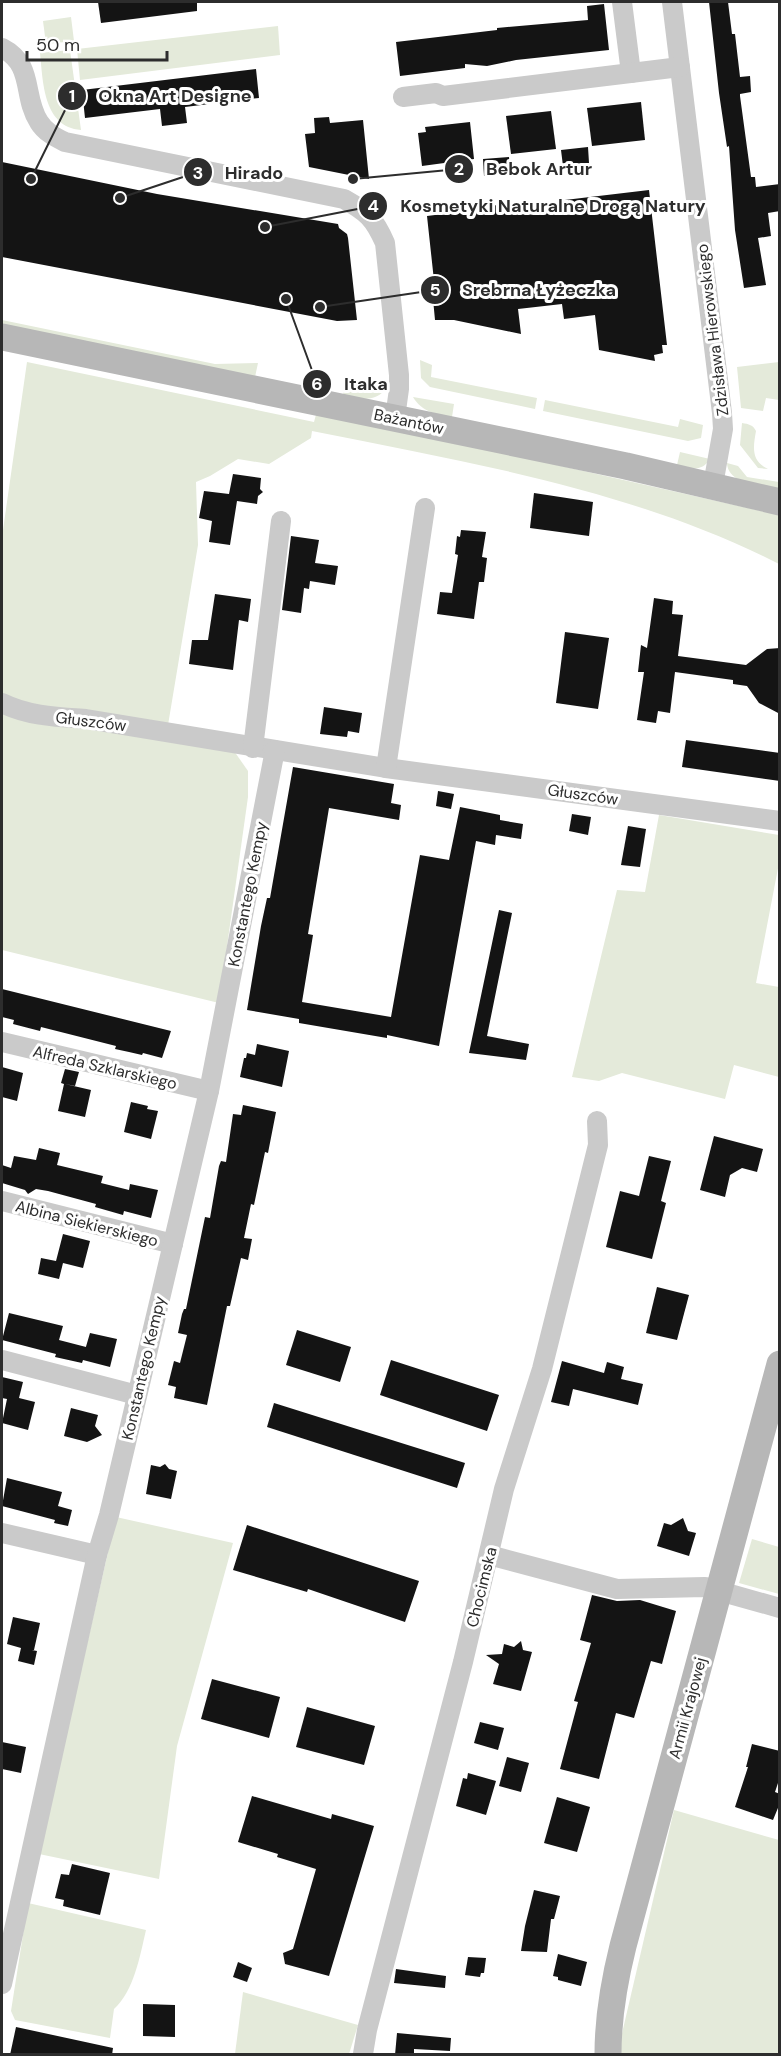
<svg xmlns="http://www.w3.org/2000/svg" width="781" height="2056" font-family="'DM Sans',sans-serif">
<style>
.green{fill:#e4eada}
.building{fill:#141414}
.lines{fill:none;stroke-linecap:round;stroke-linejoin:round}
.street{stroke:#cacaca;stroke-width:20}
.secondary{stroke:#b7b7b7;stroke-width:27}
.labels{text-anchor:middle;stroke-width:6;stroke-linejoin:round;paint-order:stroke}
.street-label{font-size:16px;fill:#2d2d2d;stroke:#fff}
.leader{fill:none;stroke:#2d2d2d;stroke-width:2}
.callout-dot{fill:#2d2d2d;stroke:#fff;stroke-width:2}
.mark-label{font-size:18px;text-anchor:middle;font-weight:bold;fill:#fff}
.callout-label{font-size:18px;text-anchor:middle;font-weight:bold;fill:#2d2d2d;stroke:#fff;stroke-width:6;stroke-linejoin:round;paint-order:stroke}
</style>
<rect width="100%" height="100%" fill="#fff"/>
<!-- green -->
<g class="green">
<polygon points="71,17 74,41 46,44 43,21"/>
<polygon points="278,26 280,55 80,80 77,49"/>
<path d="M70,50l11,80c-38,-3 -38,-49 -41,-77z"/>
<polygon points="2,320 215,364 258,363 255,377 2,324"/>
<polygon points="420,360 432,365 431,377 537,398 535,409 430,387 421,378"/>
<path d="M27,362l287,60 3,-11 462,104v49c-145,-74 -308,-101 -467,-133l-1,7 -42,26 -31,-5 -28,17 -14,6 2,63 -30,180 -111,-15 -55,-13v-160z"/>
<polygon points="779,362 779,400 766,398 763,411 741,408 737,367"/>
<path d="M346,382l38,9c-12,12 -25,7 -41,4z"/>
<path d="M413,397l41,7 -2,13c-16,-3 -30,-5 -39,-20z"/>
<polygon points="545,400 678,427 680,419 703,425 701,438 688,441 543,411"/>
<path d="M742,423c7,1 11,2 14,8 -3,17 -5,30 12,38l-10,-1 -18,-23z"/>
<path d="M680,452l30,7c-9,14 -20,9 -33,6z"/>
<path d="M727,463l11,3 9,11 32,5v8c-16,-4 -51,-5 -52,-27z"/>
<polygon points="2,711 234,751 248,771 248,797 219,1003 2,950"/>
<polygon points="659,815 779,835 779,863 756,983 779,987 779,1077 734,1065 725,1099 622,1073 599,1081 572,1077 617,890 645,892"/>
<polygon points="116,1517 233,1543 177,1746 159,1879 39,1854"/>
<polygon points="752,1539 779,1547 779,1594 739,1583"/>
<polygon points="674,1810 779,1840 779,2054 621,2054 620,2042"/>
<path d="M28,1903l118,27c-6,26 -12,61 -32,79l-4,29 -95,-18 -4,-9z"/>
<polygon points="243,1992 358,2025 349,2054 235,2054"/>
</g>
<!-- building -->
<g class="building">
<polygon points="98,2 197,2 197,11 101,23"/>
<polygon points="709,2 728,2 732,34 735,34 740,77 750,76 751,92 740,94 740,96 751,177 755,177 756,187 780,184 780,211 768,213 771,236 758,238 766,285 744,288 735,230 729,146 727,147 719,93"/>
<polygon points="604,4 609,50 516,60 487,66 465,64 465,68 400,76 396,42 497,30 497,28 588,20 587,6"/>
<polygon points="256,69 259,98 185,107 187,123 162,126 160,109 85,118 82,90"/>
<polygon points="641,102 645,140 592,146 587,108"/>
<polygon points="551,111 556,149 511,154 506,116"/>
<polygon points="329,117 330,123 363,120 369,179 309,167 305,134 315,133 314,118"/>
<polygon points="470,122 474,159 422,166 418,133 426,132 425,127"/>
<polygon points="588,147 589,163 563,166 561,150"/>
<polygon points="509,157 510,174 484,176 483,159"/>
<polygon points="2,162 157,194 338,224 339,228 347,234 348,238 357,320 337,321 2,257"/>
<polygon points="649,190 667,345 662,345 663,353 654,355 655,361 599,350 595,315 564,319 562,304 518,309 521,334 454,320 435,320 433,299 436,299 427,216 483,209 483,207 505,204 505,207"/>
<polygon points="233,474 261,478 260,489 263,492 258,496 257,504 237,501 230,545 209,542 212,521 199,518 204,491 229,494"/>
<polygon points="534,493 593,502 589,536 530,528"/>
<polygon points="461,530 486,532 482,557 487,558 484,582 479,582 474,619 437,614 440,592 452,593 458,555 455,554 457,536 460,537"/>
<polygon points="291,536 319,540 315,563 338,566 335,585 310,581 309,589 304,588 301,613 282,610"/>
<polygon points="215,594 251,599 248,622 239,620 233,670 189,664 192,640 208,640"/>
<polygon points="654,598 673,601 672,614 683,615 678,656 746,665 767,649 780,648 780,714 759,703 747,686 733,684 733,680 675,672 670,713 658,711 656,723 637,720 644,672 638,672 641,645 647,648"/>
<polygon points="565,632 609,638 598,709 556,703"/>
<polygon points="324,707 362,713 359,733 348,731 347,737 320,734"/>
<polygon points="686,740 780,753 780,781 682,767"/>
<polygon points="293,767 394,784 391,803 401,805 399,820 329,808 308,934 313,935 302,1002 391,1017 420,855 449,860 460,807 500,815 500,820 523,824 521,839 496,835 495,845 476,841 439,1046 387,1035 387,1038 299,1023 299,1019 247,1010 261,926 267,898 270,898"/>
<polygon points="438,791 454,794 451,809 436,806"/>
<polygon points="572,814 591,817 588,835 569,831"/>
<polygon points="628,826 646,829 640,867 621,865"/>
<polygon points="499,910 512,913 487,1036 529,1044 526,1060 469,1053"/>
<polygon points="2,989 171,1031 162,1058 143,1053 142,1055 129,1052 115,1049 116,1046 41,1027 40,1031 13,1024 14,1020 2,1017"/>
<polygon points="257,1044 289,1051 282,1087 240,1077 244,1058 246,1058 247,1053 255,1055"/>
<polygon points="2,1067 23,1073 17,1101 2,1097"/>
<polygon points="65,1069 79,1072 75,1086 65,1084 91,1090 85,1117 58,1111 64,1084 61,1083"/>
<polygon points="131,1102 148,1106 147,1109 158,1111 151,1139 124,1132"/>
<polygon points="243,1105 276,1112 268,1153 265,1152 254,1205 251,1204 244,1238 252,1239 248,1260 241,1258 230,1306 227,1306 207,1405 174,1398 176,1387 168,1385 174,1361 180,1363 187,1335 178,1333 182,1314 184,1309 186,1309 205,1217 210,1218 219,1166 221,1161 226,1162 233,1114 241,1115"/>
<polygon points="714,1136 763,1149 757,1172 742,1168 730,1175 725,1197 700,1190"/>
<polygon points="39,1148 60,1153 57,1165 103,1176 101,1183 129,1190 130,1184 158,1190 151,1218 124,1211 123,1215 95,1207 96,1204 48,1191 36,1189 28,1194 25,1190 2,1183 2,1165 11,1168 14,1156 36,1160"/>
<polygon points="649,1156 671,1161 661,1201 666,1203 652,1259 606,1247 620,1191 639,1196"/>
<polygon points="63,1234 90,1241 83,1268 63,1263 59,1279 38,1274 41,1258 56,1261"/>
<polygon points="657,1287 689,1295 677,1340 646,1333"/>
<polygon points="9,1313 63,1326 59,1340 86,1347 85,1350 90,1333 117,1339 110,1367 83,1360 82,1363 55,1357 56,1354 2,1340"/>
<polygon points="297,1330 351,1347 340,1382 286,1365"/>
<polygon points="391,1360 499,1395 487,1431 380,1395"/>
<polygon points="562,1361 604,1373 607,1362 624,1367 621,1379 643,1384 638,1405 573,1389 569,1406 551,1402"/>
<polygon points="2,1377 23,1382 19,1398 35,1402 28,1430 2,1423 7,1399 2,1398"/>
<polygon points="274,1403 465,1463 457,1488 267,1427"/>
<polygon points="71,1408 98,1415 95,1426 102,1435 87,1442 64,1436"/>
<polygon points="165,1464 169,1469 177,1471 171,1499 146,1494 151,1465 160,1467"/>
<polygon points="7,1478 62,1492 58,1506 72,1510 68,1526 54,1523 55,1520 2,1506"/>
<polygon points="683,1518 688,1531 696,1533 689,1556 657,1546 664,1523 671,1525"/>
<polygon points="247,1525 419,1581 405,1622 308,1589 307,1592 233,1570"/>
<polygon points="592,1595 617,1601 640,1600 676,1611 662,1664 651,1661 634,1718 616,1713 599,1779 560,1769 578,1702 574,1701 591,1643 580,1640"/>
<polygon points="13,1617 40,1623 34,1650 32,1650 37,1651 34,1665 18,1661 21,1648 7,1644"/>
<polygon points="521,1641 523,1650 532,1652 521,1691 493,1684 499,1664 486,1655 502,1654 504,1644 514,1647"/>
<polygon points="212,1679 280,1697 269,1738 201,1719"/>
<polygon points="307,1707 375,1726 364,1765 296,1747"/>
<polygon points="480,1722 504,1728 498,1750 474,1743"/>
<polygon points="2,1742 26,1747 21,1773 2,1769"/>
<polygon points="752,1744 780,1751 780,1777 775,1792 780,1794 780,1803 773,1820 735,1807 748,1767 746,1767"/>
<polygon points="507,1757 529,1763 521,1792 499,1786"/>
<polygon points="468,1773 496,1781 486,1815 456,1806 463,1778 467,1779"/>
<polygon points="252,1796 331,1819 332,1814 374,1826 329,1976 285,1964 283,1953 293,1949 316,1869 277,1857 278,1854 238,1842"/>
<polygon points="557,1797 590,1807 577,1852 544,1843"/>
<polygon points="72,1864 110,1873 100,1915 63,1906 64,1900 55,1898 61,1874 69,1875"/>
<polygon points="534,1890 560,1896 554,1919 551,1919 547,1952 521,1951 525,1926"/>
<polygon points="558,1954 587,1962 581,1986 558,1980 558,1977 553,1976"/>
<polygon points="468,1957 486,1958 484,1973 481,1973 480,1977 465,1975"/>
<polygon points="238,1962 252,1968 247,1982 233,1977"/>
<polygon points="396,1969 446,1976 445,1988 394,1983"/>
<polygon points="143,2004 175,2005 175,2037 143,2036"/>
<polygon points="16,2027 113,2048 112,2055 10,2055"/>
<polygon points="397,2033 451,2038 450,2051 414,2049 414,2055 395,2055"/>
</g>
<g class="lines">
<!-- street -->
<g class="street">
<polyline points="622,2 631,73"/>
<polyline points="672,2 722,413 723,429 713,485"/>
<path d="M2,48c33,17 20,48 37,74 6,10 16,15 26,20l279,57c23,13 30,19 41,44l14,132v14l-4,29"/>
<polyline points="403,97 436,93 443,96 680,67"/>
<path d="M2,703c26,13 55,14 84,16l300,49 394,53"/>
<polyline points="253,748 281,521"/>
<polyline points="386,768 425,508"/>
<polyline points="2,1042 209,1091"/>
<polyline points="2,1201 173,1244"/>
<polyline points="2,1360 137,1395"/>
<polyline points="2,1533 97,1555"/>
<polyline points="489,1555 617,1589 705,1587 780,1608"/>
<polyline points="2,1984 97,1555 109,1515 209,1091 275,750"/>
<polyline points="363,2054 367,2030 463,1662 504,1489 542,1369 598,1145 597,1121"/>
</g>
<!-- secondary -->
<g class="secondary">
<polyline points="2,337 626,466 780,502"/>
<path d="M608,2054c0,-37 6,-72 15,-108l157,-582"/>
</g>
</g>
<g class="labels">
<!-- street labels -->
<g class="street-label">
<text transform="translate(712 330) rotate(-97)" y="6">Zdzisława Hierowskiego</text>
<text transform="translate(409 421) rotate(12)" y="6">Bażantów</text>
<text transform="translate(91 721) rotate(7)" y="6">Głuszców</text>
<text transform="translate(583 794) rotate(8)" y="6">Głuszców</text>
<text transform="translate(247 894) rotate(-79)" y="6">Konstantego Kempy</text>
<text transform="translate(105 1067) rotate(13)" y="6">Alfreda Szklarskiego</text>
<text transform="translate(87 1223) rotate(14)" y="6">Albina Siekierskiego</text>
<text transform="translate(143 1368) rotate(-77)" y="6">Konstantego Kempy</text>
<text transform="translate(481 1587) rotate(-76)" y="6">Chocimska</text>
<text transform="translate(687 1708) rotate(-75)" y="6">Armii Krajowej</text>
</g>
</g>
<!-- callouts -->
<path class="leader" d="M31 179L72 96M353 179L459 169M120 198L198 172M265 227L373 206M320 307L435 290M286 299L317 384"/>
<g class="callout-dot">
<circle cx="31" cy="179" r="6"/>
<circle cx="353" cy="179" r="6"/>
<circle cx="120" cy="198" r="6"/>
<circle cx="265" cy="227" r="6"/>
<circle cx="320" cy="307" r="6"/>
<circle cx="286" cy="299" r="6"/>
<circle cx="72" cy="96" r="15"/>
<circle cx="459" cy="169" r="15"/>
<circle cx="198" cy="172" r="15"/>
<circle cx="373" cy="206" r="15"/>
<circle cx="435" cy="290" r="15"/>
<circle cx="317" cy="384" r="15"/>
</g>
<g class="mark-label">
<text x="72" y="102">1</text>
<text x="459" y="175">2</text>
<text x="198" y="179">3</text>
<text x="373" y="212">4</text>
<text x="435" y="296">5</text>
<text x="317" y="390">6</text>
</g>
<g class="callout-label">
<text x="175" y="102">Okna Art Designe</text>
<text x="539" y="175">Bebok Artur</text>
<text x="254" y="179">Hirado</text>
<text x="553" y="212">Kosmetyki Naturalne Drogą Natury</text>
<text x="539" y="296">Srebrna Łyżeczka</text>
<text x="366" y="390">Itaka</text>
</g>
<!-- border -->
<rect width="781" height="2056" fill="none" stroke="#2d2d2d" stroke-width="6"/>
<!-- scale -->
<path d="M27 51v9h140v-9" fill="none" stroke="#2d2d2d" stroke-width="3"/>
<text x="36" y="51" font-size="18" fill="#2d2d2d" stroke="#ffffff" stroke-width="4.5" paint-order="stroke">50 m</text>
</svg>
